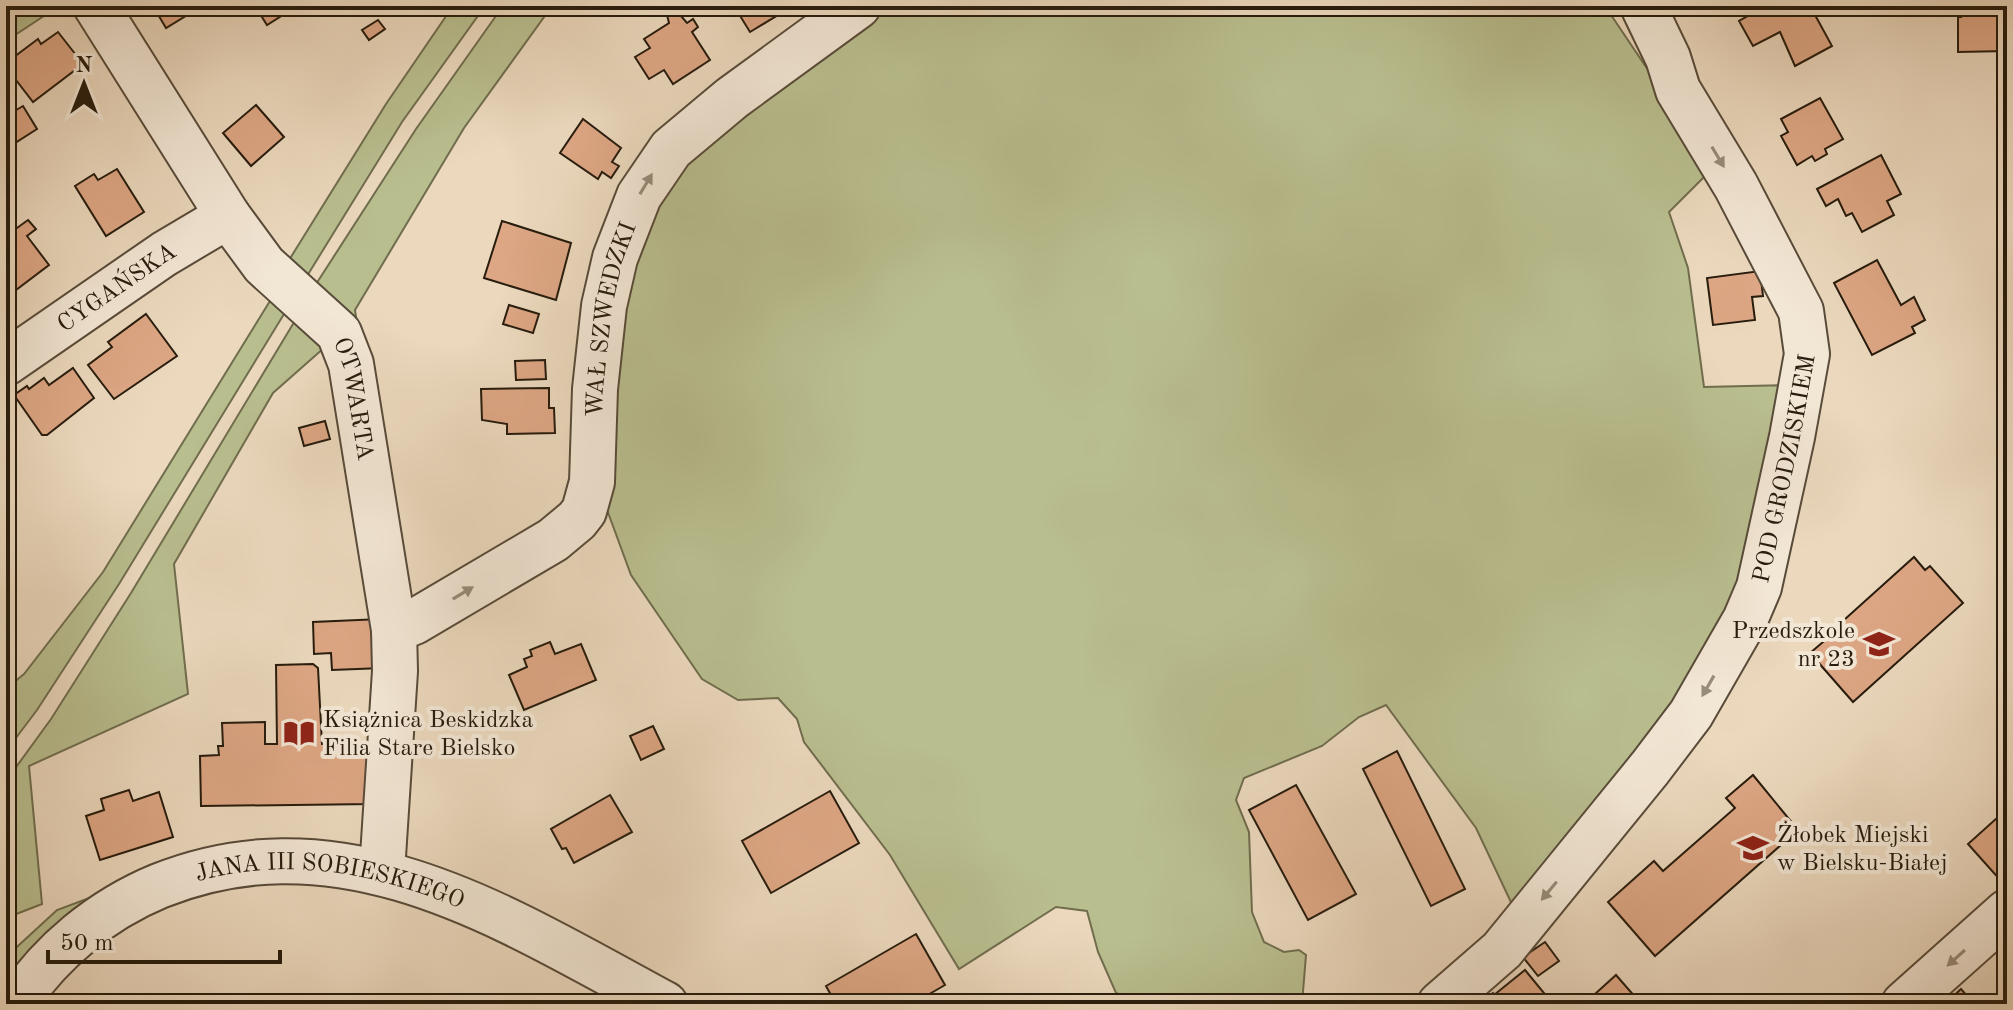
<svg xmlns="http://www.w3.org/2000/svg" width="2013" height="1010" font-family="'Old Standard TT',serif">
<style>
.green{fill:#b9be8f;stroke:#706d4e;stroke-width:2}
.building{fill:#dda684;stroke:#271c0d;stroke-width:2}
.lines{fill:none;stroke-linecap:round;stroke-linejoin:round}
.minor-casing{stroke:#584b39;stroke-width:48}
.minor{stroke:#f2e6d4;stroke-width:44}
.oneway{fill:#978b7a}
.labels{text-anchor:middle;stroke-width:8;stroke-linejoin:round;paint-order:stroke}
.street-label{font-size:24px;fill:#271c0d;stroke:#f2e6d4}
.poi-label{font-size:24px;fill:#271c0d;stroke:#f2e6d4;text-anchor:start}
</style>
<rect width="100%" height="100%" fill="#ebd8bd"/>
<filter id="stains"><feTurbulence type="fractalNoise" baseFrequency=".0025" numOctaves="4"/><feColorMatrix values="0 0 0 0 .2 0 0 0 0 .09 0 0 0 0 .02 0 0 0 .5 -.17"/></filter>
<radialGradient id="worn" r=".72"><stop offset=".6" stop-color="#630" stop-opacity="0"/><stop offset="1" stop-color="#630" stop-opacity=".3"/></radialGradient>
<!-- green -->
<g class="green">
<polygon points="6,6 59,6 6,41"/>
<polygon points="453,6 485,6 402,122 299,289 281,273 386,104"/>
<polygon points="503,6 552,6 464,128 355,310 360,345 309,295 416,129"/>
<polygon points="869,6 1605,6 1646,67 1671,97 1714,167 1669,212 1688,268 1704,387 1794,385 1739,616 1518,917 1476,828 1386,705 1359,717 1322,746 1244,778 1236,800 1249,832 1252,912 1264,942 1284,952 1299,950 1306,955 1302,1004 1233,1004 1215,1001 1204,1004 1148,1004 1116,993 1098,952 1087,911 1056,907 959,969 890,855 804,742 797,719 778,698 738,700 702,679 631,575 606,507 604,366 664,170"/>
<polygon points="278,288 292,301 119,584 37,710 6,751 6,689 24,674 103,572"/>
<polygon points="302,309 333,340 273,393 174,564 188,694 29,766 42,904 6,918 6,781 51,719 131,593"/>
<polygon points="124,885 46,935 6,977 6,957 57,910"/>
</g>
<!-- building -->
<g class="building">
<polygon points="153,6 202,6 166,28"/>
<polygon points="255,6 297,6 267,25"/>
<polygon points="734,6 793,6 750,32"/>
<polygon points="1766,6 1816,6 1819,10 1814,13 1832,46 1795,66 1780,32 1753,46 1739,21"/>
<polygon points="1961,6 1989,6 1994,14 2007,15 2007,51 1958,52 1958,17 1961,17"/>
<polygon points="675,9 687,23 693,19 698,27 692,32 710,60 673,84 664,70 649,79 635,57 650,48 644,39 669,23 667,15"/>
<polygon points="378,20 385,29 369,40 362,30"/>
<polygon points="58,32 83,64 33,102 6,67 6,63 38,39 41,44"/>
<polygon points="1820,98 1843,139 1825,149 1827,154 1815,161 1812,156 1797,165 1781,136 1788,132 1781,119"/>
<polygon points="256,105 284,137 251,166 223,133"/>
<polygon points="23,106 37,129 15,143 6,128 6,116"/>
<polygon points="583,119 621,148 612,162 619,166 611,178 602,172 598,179 560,153"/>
<polygon points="1881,155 1901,194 1887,201 1894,215 1862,232 1852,213 1846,216 1838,199 1826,206 1817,189"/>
<polygon points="117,169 144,212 106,236 75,186 94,174 98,180"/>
<polygon points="28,220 36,229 27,236 49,265 12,293 6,285 6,236"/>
<polygon points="502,221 571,243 556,300 484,278"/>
<polygon points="1877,260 1901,305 1914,297 1925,320 1912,327 1915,333 1872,355 1834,283"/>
<polygon points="1760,271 1763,296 1752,297 1755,320 1713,325 1707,278"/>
<polygon points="509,305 539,314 533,333 503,324"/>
<polygon points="146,314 177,356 114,399 88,365 112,347 108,342"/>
<polygon points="545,360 546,379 516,380 515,361"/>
<polygon points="73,368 94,398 47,435 42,435 14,395 27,386 29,389 44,378 49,385"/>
<polygon points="549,388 549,408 554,408 555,433 507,434 507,424 482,420 481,389"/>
<polygon points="325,421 330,439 304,446 299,428"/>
<polygon points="1914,557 1925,570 1930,566 1963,603 1853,702 1810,653 1836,631 1834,629"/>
<polygon points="381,619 383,668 332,670 331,653 314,654 313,622"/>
<polygon points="550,642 555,654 581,644 596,680 524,710 509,675 527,667 524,659 532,656 530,650"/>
<polygon points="313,664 318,668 322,744 357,743 357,749 371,748 372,804 201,806 200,756 219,755 218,746 223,746 222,723 265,722 265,744 277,744 276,665"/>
<polygon points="653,726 664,749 641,760 630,736"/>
<polygon points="1397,751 1465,889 1431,906 1363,769"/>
<polygon points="1753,775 1798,830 1655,956 1608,902 1654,861 1663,871 1735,808 1726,798"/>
<polygon points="1296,785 1356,894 1308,920 1249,810"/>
<polygon points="129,790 133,801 159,792 173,837 100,860 86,816 104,810 101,799"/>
<polygon points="830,791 859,843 771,893 742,841"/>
<polygon points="610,795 632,832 574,863 566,848 562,849 551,829"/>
<polygon points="2007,809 2007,877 2002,882 1968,844"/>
<polygon points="916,934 945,985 912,1004 836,1004 826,986"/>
<polygon points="1545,942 1559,961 1538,976 1523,957"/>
<polygon points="1525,970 1553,1004 1479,1004 1493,993 1494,995"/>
<polygon points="1616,975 1636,998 1629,1004 1584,1004"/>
<polygon points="1961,989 1974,1004 1945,1004"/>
</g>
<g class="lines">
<defs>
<g id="minor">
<path id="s1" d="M96,6l132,210 36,49 75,68 12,31 43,266 1,41 -13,201"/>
<path id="s2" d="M6,363l158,-109 64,-38"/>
<path id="s3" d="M394,630l20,-8 139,-82 24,-20 7,-9 8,-29 3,-93 9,-83 11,-48 24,-62 32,-47 61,-51 126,-92"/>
<path id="s4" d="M16,1004c34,-52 85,-94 143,-118 185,-74 348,33 506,118"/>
<path id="s5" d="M1440,1004l62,-54 148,-182 41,-54 54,-94 14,-33 33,-150 15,-83 -6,-43 -65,-125 -58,-96 -10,-32 -25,-52"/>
<polyline points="1904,1004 2007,912"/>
</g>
</defs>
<!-- minor casing -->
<use href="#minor" class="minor-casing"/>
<!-- minor -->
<use href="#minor" class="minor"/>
</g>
<!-- one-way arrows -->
<defs><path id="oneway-solid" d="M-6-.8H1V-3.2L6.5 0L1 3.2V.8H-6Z" transform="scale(2)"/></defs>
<g class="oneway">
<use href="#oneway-solid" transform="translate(1718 157) rotate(59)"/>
<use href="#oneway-solid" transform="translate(646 184) rotate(-59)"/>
<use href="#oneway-solid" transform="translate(463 593) rotate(-31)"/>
<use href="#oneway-solid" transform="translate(1708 686) rotate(120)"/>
<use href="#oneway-solid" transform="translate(1549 891) rotate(130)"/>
<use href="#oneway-solid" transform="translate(1956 958) rotate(138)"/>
</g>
<!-- icons -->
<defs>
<symbol id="school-bare" viewBox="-9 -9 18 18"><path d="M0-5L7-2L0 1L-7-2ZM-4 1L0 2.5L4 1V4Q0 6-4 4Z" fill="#8f2418" stroke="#f2e6d4" stroke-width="2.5" paint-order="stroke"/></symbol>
<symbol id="library-bare" viewBox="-9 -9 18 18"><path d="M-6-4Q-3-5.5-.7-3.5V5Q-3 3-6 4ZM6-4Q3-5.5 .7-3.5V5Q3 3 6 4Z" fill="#8f2418" stroke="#f2e6d4" stroke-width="2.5" paint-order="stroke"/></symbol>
</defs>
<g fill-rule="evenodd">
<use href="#school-bare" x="1857" y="622" width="44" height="44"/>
<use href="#library-bare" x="277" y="711" width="44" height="44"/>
<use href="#school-bare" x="1731" y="826" width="44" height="44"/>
</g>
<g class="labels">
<!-- street labels -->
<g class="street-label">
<text dy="8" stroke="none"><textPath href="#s2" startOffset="134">CYGAŃSKA</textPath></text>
<text dy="8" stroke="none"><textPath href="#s3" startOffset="420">WAŁ SZWEDZKI</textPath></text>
<text dy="8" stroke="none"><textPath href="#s1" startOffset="478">OTWARTA</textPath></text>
<text dy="8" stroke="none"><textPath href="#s5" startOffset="650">POD GRODZISKIEM</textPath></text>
<text dy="8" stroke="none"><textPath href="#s4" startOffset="364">JANA III SOBIESKIEGO</textPath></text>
</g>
<!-- poi labels -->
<g class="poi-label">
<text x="1855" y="638" text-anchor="end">Przedszkole<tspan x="1855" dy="28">nr 23</tspan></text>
<text x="323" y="727">Książnica Beskidzka<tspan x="323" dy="28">Filia Stare Bielsko</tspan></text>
<text x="1777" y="842">Żłobek Miejski<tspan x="1777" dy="28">w Bielsku-Białej</tspan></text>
</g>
</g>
<!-- margin -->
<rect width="2013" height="1010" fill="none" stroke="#ebd8bd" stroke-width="32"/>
<rect x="8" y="8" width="1997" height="994" fill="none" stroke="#271c0d" stroke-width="4"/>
<rect x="16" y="16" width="1981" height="978" fill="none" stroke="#271c0d" stroke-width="2"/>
<!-- north arrow -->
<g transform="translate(84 84)" stroke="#f2e6d4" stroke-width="6" paint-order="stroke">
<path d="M0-6L14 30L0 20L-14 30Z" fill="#271c0d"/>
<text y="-12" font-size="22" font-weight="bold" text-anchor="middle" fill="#271c0d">N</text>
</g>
<!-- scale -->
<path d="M48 950v12h232v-12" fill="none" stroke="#271c0d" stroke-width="4"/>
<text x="60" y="950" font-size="24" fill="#271c0d" stroke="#f2e6d4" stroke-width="6" paint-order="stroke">50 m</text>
<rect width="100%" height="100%" filter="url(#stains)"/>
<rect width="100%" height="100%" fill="url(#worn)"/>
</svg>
